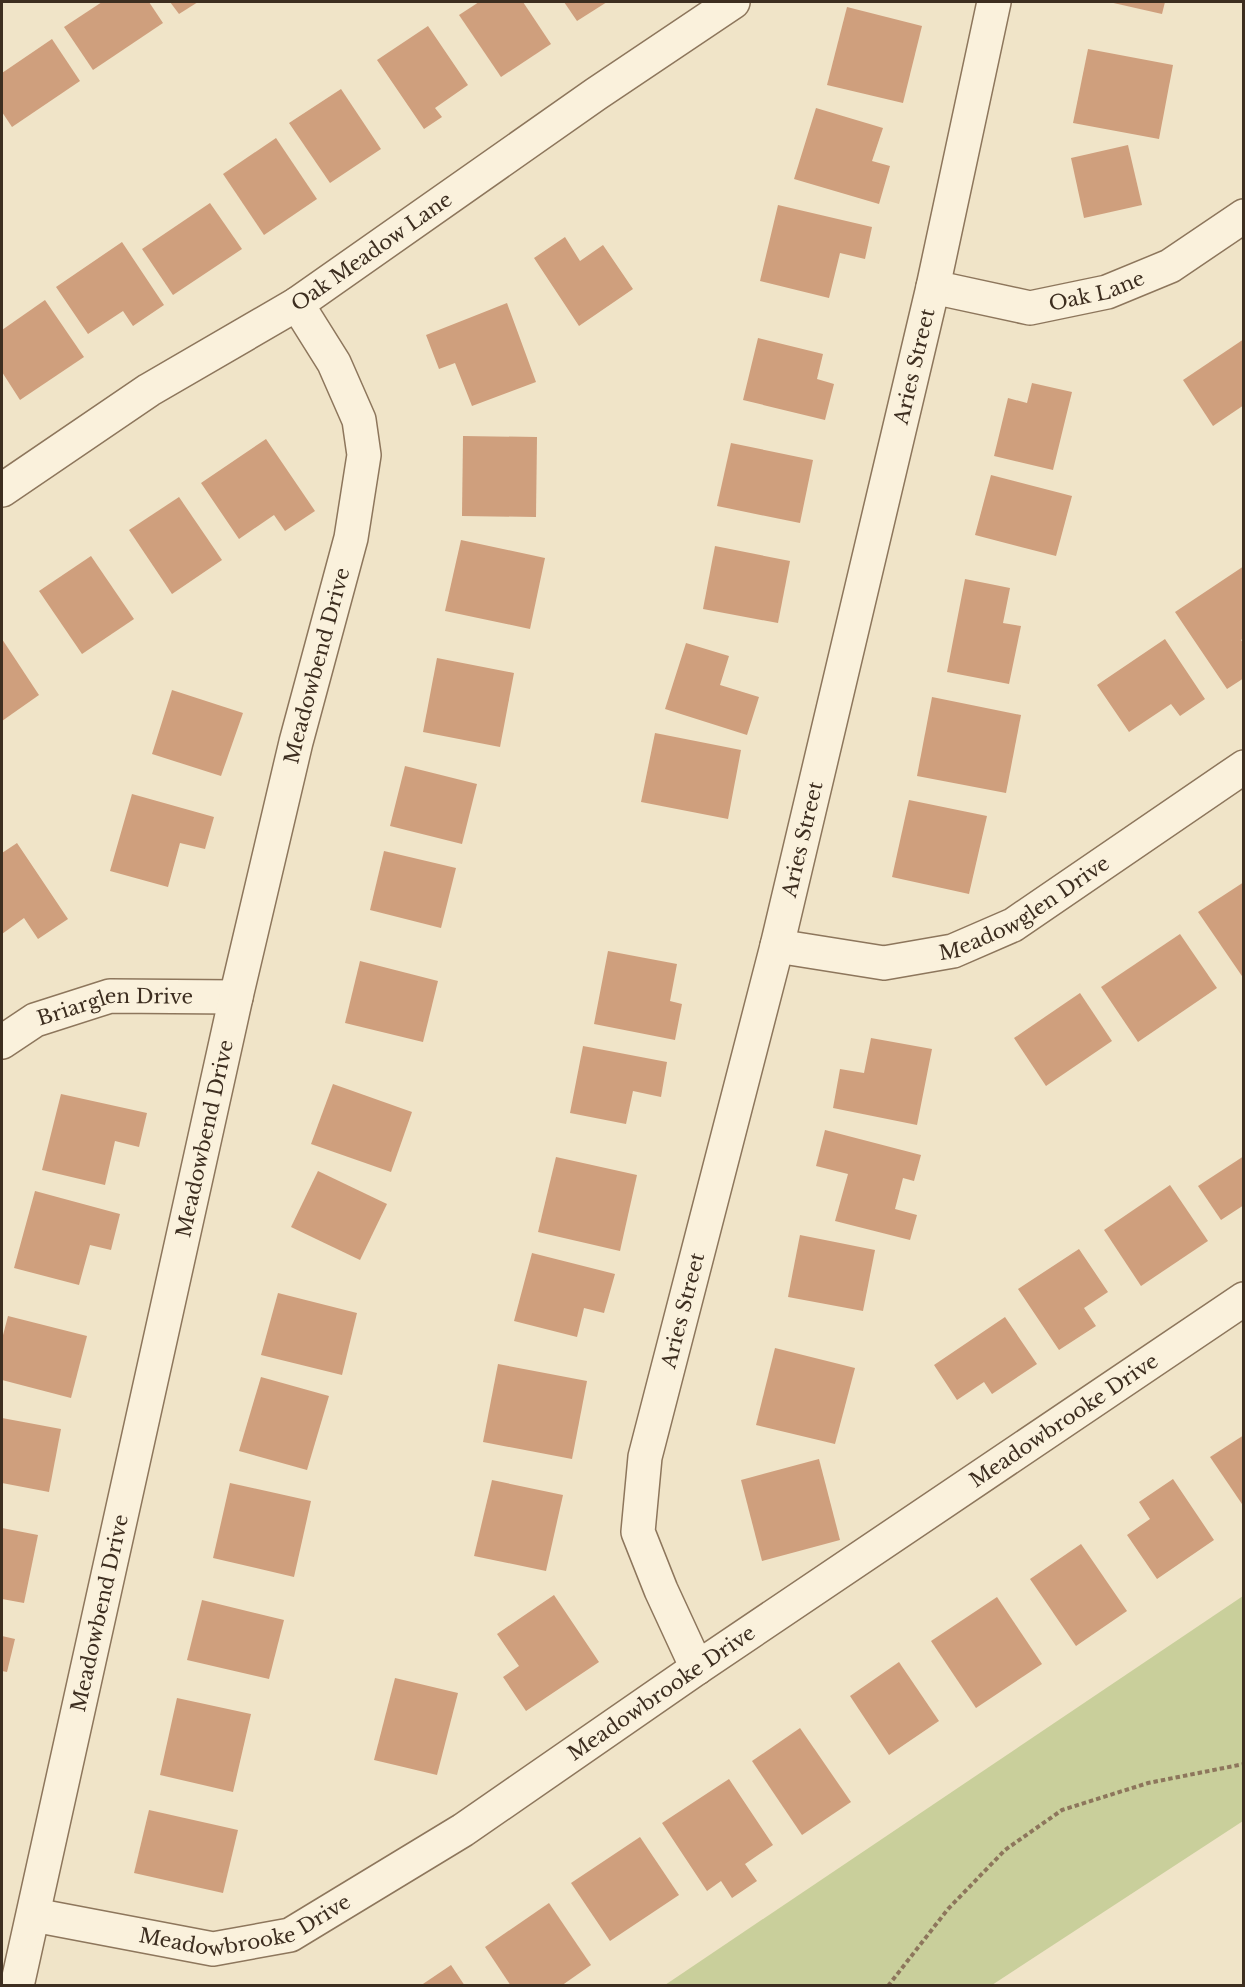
<svg xmlns="http://www.w3.org/2000/svg" width="1245" height="1987" font-family="'Libre Baskerville',serif">
<style>
.green{fill:#c9cf9b}
.building{fill:#cf9f7d}
.lines{fill:none;stroke-linecap:round;stroke-linejoin:round}
.street-casing{stroke:#8d765c;stroke-width:36}
.path{stroke:#8d765c;stroke-width:4;stroke-dasharray:4.5 3;stroke-linecap:butt}
.street{stroke:#faf1dc;stroke-width:33}
.labels{text-anchor:middle;stroke-width:6;stroke-linejoin:round;paint-order:stroke}
.street-label{font-size:20px;fill:#3d2e20;stroke:#f7eed8}
</style>
<rect width="100%" height="100%" fill="#f0e4c8"/>
<!-- green -->
<polygon class="green" points="1243,1596 1243,1821 992,1985 665,1985"/>
<!-- building -->
<g class="building">
<polygon points="102,2 149,2 163,23 93,70 64,27"/>
<polygon points="170,2 198,2 179,14"/>
<polygon points="479,2 523,2 551,44 501,77 459,15"/>
<polygon points="564,2 607,2 577,21"/>
<polygon points="1109,2 1165,2 1162,14"/>
<polygon points="847,7 922,26 903,103 827,85"/>
<polygon points="428,26 468,85 435,108 442,117 424,129 377,60"/>
<polygon points="52,39 80,81 12,127 2,112 2,73"/>
<polygon points="1088,49 1173,65 1159,139 1073,123"/>
<polygon points="341,89 381,149 330,183 289,123"/>
<polygon points="816,108 883,128 872,161 890,166 879,204 794,179"/>
<polygon points="276,138 317,199 264,235 223,174"/>
<polygon points="1128,145 1142,205 1084,218 1071,158"/>
<polygon points="210,203 242,249 173,295 142,249"/>
<polygon points="778,205 872,227 865,259 840,253 829,298 760,281"/>
<polygon points="565,237 580,261 603,245 633,289 579,326 534,258"/>
<polygon points="122,242 164,305 133,326 123,311 88,334 56,287"/>
<polygon points="45,300 84,357 20,400 2,372 2,330"/>
<polygon points="507,303 536,382 472,406 455,363 439,369 426,335"/>
<polygon points="758,338 823,354 817,379 834,384 825,420 743,400"/>
<polygon points="1244,339 1244,405 1213,426 1183,380"/>
<polygon points="1032,383 1072,392 1053,470 994,456 1008,398 1027,403"/>
<polygon points="463,436 537,437 536,517 462,516"/>
<polygon points="266,439 315,511 285,531 274,515 239,539 201,483"/>
<polygon points="731,443 813,460 800,523 717,506"/>
<polygon points="991,475 1072,496 1056,556 975,535"/>
<polygon points="179,497 222,560 172,594 129,530"/>
<polygon points="461,540 545,558 530,629 445,611"/>
<polygon points="715,546 790,561 778,623 703,609"/>
<polygon points="91,556 134,619 82,654 39,591"/>
<polygon points="1244,566 1244,638 1241,640 1244,644 1244,678 1227,689 1175,612"/>
<polygon points="965,579 1010,588 1003,623 1021,626 1009,684 947,672"/>
<polygon points="2,639 39,695 2,721"/>
<polygon points="1165,639 1205,699 1180,716 1171,704 1129,732 1097,685"/>
<polygon points="686,643 729,656 720,685 759,697 747,735 665,709"/>
<polygon points="437,658 514,673 500,747 423,732"/>
<polygon points="172,690 243,713 221,776 152,754"/>
<polygon points="932,697 1021,715 1006,793 917,776"/>
<polygon points="655,733 741,750 728,819 641,802"/>
<polygon points="405,766 477,784 462,844 390,826"/>
<polygon points="132,794 214,817 205,849 180,843 168,887 110,871"/>
<polygon points="909,800 987,816 969,894 892,877"/>
<polygon points="17,843 68,919 38,939 24,918 2,934 2,853"/>
<polygon points="384,851 456,868 441,928 370,910"/>
<polygon points="1244,882 1244,979 1198,912"/>
<polygon points="1180,934 1217,988 1138,1042 1101,987"/>
<polygon points="608,951 677,964 670,1001 682,1004 675,1040 594,1024"/>
<polygon points="360,961 438,981 423,1042 345,1023"/>
<polygon points="1080,993 1112,1041 1046,1086 1014,1038"/>
<polygon points="871,1038 932,1049 917,1125 833,1108 840,1069 864,1073"/>
<polygon points="583,1046 667,1062 661,1097 633,1091 626,1124 570,1113"/>
<polygon points="333,1084 412,1112 391,1172 311,1144"/>
<polygon points="61,1094 147,1113 139,1147 115,1141 105,1185 42,1170"/>
<polygon points="825,1130 921,1155 914,1181 903,1178 895,1209 917,1215 910,1240 835,1221 848,1174 816,1166"/>
<polygon points="1244,1156 1244,1205 1221,1220 1198,1186"/>
<polygon points="556,1157 637,1175 620,1251 538,1232"/>
<polygon points="318,1171 387,1204 360,1260 291,1227"/>
<polygon points="1170,1185 1208,1241 1141,1286 1104,1230"/>
<polygon points="35,1191 120,1214 111,1250 90,1245 79,1285 14,1268"/>
<polygon points="800,1235 875,1250 863,1311 788,1297"/>
<polygon points="1079,1249 1108,1292 1084,1308 1096,1326 1059,1350 1018,1289"/>
<polygon points="532,1253 615,1274 604,1313 584,1308 577,1337 514,1321"/>
<polygon points="278,1293 357,1313 342,1375 261,1355"/>
<polygon points="8,1316 87,1336 71,1398 2,1380 2,1339"/>
<polygon points="1005,1317 1037,1364 992,1394 984,1382 957,1400 934,1365"/>
<polygon points="775,1348 855,1368 835,1444 756,1425"/>
<polygon points="498,1364 587,1381 572,1459 483,1442"/>
<polygon points="261,1377 329,1396 307,1470 239,1451"/>
<polygon points="2,1418 61,1429 49,1492 2,1483"/>
<polygon points="1244,1435 1244,1507 1210,1457"/>
<polygon points="819,1459 840,1540 762,1561 741,1480"/>
<polygon points="1173,1479 1214,1540 1157,1579 1127,1535 1150,1519 1139,1502"/>
<polygon points="492,1480 563,1495 546,1571 474,1556"/>
<polygon points="230,1483 311,1501 294,1577 213,1558"/>
<polygon points="2,1528 38,1535 24,1603 2,1599"/>
<polygon points="1081,1544 1127,1611 1076,1646 1030,1579"/>
<polygon points="554,1595 599,1662 526,1711 503,1677 519,1666 497,1634"/>
<polygon points="997,1597 1042,1664 976,1708 931,1641"/>
<polygon points="202,1600 284,1620 269,1679 187,1660"/>
<polygon points="2,1636 15,1639 7,1672 2,1671"/>
<polygon points="899,1662 939,1721 889,1755 850,1696"/>
<polygon points="395,1678 458,1693 437,1775 374,1760"/>
<polygon points="177,1698 251,1714 233,1792 160,1775"/>
<polygon points="800,1728 851,1802 802,1835 752,1761"/>
<polygon points="729,1779 773,1845 745,1864 757,1881 732,1898 721,1881 707,1891 662,1823"/>
<polygon points="149,1810 238,1830 223,1893 134,1873"/>
<polygon points="640,1837 679,1895 610,1941 571,1883"/>
<polygon points="549,1903 591,1965 561,1986 511,1986 485,1947"/>
<polygon points="451,1965 465,1986 420,1986"/>
</g>
<g class="lines">
<defs>
<g id="street">
<path id="s1" d="M933,287l97,21 77,-16 63,-26 74,-50"/>
<path id="s2" d="M2,490l147,-100 148,-86 299,-210 137,-92"/>
<path id="s3" d="M777,946l107,17 69,-12 60,-26 231,-158"/>
<path id="s4" d="M2,1042l33,-22 75,-24 126,1"/>
<path id="s5" d="M697,1668l-36,-78 -23,-58 7,-75 132,-511 156,-659 61,-285"/>
<path id="s6" d="M34,1915l179,34 77,-14 173,-105 234,-162 547,-369"/>
<path id="s7" d="M17,1986l219,-989 60,-255 55,-204 13,-83 -5,-35 -25,-57 -37,-59"/>
</g>
</defs>
<!-- street casing -->
<use href="#street" class="street-casing"/>
<!-- path -->
<polyline class="path" points="888,1986 948,1909 1005,1850 1062,1810 1148,1783 1244,1764"/>
<!-- street -->
<use href="#street" class="street"/>
</g>
<g class="labels">
<!-- street labels -->
<g class="street-label">
<text dy="7" stroke="none"><textPath href="#s2" startOffset="440">Oak Meadow Lane</textPath></text>
<text dy="7" stroke="none"><textPath href="#s1" startOffset="168">Oak Lane</textPath></text>
<text dy="7" stroke="none"><textPath href="#s5" startOffset="1347">Aries Street</textPath></text>
<text dy="7" stroke="none"><textPath href="#s7" startOffset="1354">Meadowbend Drive</textPath></text>
<text dy="7" stroke="none"><textPath href="#s5" startOffset="861">Aries Street</textPath></text>
<text dy="7" stroke="none"><textPath href="#s3" startOffset="261">Meadowglen Drive</textPath></text>
<text dy="7" stroke="none"><textPath href="#s4" startOffset="122">Briarglen Drive</textPath></text>
<text dy="7" stroke="none"><textPath href="#s7" startOffset="868">Meadowbend Drive</textPath></text>
<text dy="7" stroke="none"><textPath href="#s5" startOffset="375">Aries Street</textPath></text>
<text dy="7" stroke="none"><textPath href="#s6" startOffset="1190">Meadowbrooke Drive</textPath></text>
<text dy="7" stroke="none"><textPath href="#s7" startOffset="382">Meadowbend Drive</textPath></text>
<text dy="7" stroke="none"><textPath href="#s6" startOffset="704">Meadowbrooke Drive</textPath></text>
<text dy="7" stroke="none"><textPath href="#s6" startOffset="218">Meadowbrooke Drive</textPath></text>
</g>
</g>
<!-- border -->
<rect width="1245" height="1987" fill="none" stroke="#3d2e20" stroke-width="6"/>
</svg>
